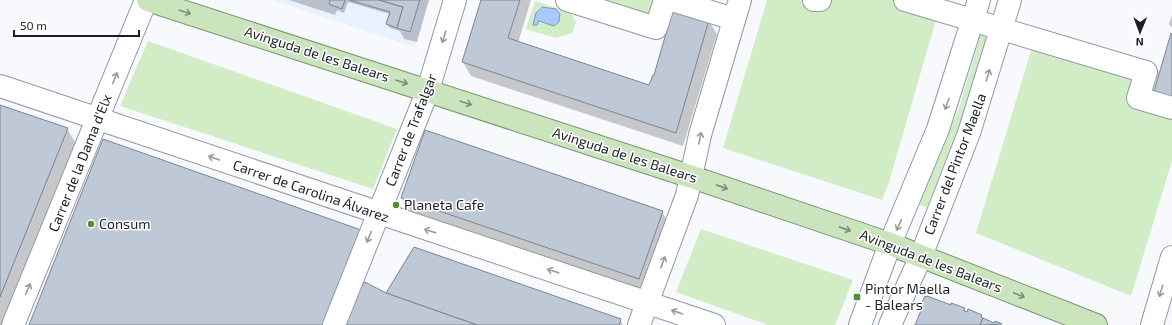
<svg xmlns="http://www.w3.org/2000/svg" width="1172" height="325" font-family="'Exo 2',sans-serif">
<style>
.built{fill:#e9f1fe}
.green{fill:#d1edc6;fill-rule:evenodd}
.water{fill:#aac9fe;stroke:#7f96bd}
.shadow{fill:#0003}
.building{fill:#bec8d7;stroke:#7c8493}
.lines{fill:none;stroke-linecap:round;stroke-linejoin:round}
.minor-casing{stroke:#9099a8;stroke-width:24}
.major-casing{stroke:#76956c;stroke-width:24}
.minor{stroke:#fff;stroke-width:22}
.major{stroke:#cae5be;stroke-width:22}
.oneway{stroke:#7c8c79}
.oneway2{stroke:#999a9d}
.poi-dot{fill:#509031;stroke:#fff;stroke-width:1.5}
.labels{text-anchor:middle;stroke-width:3;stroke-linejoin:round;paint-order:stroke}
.street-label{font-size:14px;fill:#1c1f25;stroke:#fff}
.poi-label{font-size:14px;fill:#1c1f25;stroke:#fff;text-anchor:start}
</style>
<rect width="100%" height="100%" fill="#f7f9fc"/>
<!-- built -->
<polygon class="built" points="273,0 429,0 415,47"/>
<!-- green -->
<g class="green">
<polygon points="586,0 653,0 647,18"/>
<polygon points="767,0 920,0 940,6 889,182 882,200 723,148"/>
<path d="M535,1l35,11 6,10 -4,11 -16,5 -30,-9zM545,7l8,1 6,3 1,9 -4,5 -18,-3 1,-14z"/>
<polygon points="983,27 990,29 966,109 927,207 919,205 959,108"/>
<polygon points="1036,34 1160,71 1153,95 1172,101 1172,161 1131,296 976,233"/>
<polygon points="148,41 397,129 373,189 120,106"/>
<polygon points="701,229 853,280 835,325 768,325 676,292"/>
</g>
<!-- water -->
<polygon class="water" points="542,7 556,9 560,14 559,22 554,26 539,21 537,25 533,25 536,13"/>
<!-- shadow -->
<g class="shadow">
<polygon points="289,0 429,0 417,42 404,39 400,31 390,28 387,24 390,14 348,2 344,13 337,10 335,15"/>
<polygon points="482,0 531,0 518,43 650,86 709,21 717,34 683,146 471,76 463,62"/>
<polygon points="1172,15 1172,28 1169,24"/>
<polygon points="0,106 67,129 77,145 4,325 0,325"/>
<polygon points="403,198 662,212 672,228 649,295 412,214"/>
<polygon points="922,305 951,306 964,309 967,314 981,316 983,319 999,325 916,325 923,308"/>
<polygon points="620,320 623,325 346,325"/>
</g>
<!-- building -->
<g class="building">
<polygon points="330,0 345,0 342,9 329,4"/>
<polygon points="349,0 379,0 403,7 397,28 386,24 390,12"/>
<polygon points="379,0 420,0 410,32 397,28 403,7"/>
<polygon points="481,0 520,0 508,38 649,85 653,75 654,75 673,9 709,20 676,133 462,62"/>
<polygon points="1171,33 1172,34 1172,101 1153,95"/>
<polygon points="0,105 68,128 0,297"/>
<polygon points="425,130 663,211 639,279 401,198"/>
<polygon points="103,139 361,230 323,325 29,325"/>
<polygon points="414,247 621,319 619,325 477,325 386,293"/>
<polygon points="365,282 386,293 477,325 345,325 359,289"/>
<polygon points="925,296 927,297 927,296 951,305 951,303 965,308 964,311 967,312 968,309 982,315 981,317 983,318 980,325 915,325 923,306 921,305"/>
<polygon points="983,318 994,323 995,321 1002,324 980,325"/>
</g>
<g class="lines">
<defs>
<g id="minor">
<polyline points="567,0 656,28 665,0"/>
<polyline points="672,0 734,19"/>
<polyline points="814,0 820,0"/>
<polyline points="905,0 1146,72 1138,98 1172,108"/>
<polyline points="0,86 714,325"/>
<polyline points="13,325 146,0"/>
<polyline points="334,325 428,90 455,0"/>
<polyline points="639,325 687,195 700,135 740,0"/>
<polyline points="860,325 890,244 938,129 979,0"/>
<polyline points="890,325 921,256 969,133 1010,0"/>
<polyline points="1152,325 1172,257"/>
</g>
<polyline id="major" points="148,0 692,177 890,244 1096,325"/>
</defs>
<!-- minor casing -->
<use href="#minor" class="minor-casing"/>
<!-- major casing -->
<use href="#major" class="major-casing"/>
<!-- minor -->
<use href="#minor" class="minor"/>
<!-- major -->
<use href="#major" class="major"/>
</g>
<!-- one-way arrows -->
<defs><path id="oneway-shaft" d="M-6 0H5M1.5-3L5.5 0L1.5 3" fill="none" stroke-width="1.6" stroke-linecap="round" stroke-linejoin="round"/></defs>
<g class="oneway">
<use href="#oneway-shaft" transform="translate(185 12) rotate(18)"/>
<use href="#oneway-shaft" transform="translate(402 82) rotate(18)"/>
<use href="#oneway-shaft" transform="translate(466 103) rotate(18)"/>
<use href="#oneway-shaft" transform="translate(722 187) rotate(19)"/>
<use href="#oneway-shaft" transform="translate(845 229) rotate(19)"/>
<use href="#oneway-shaft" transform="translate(1019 295) rotate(22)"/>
</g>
<g class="oneway2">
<use href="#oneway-shaft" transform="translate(444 37) rotate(107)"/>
<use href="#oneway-shaft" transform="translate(988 75) rotate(-73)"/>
<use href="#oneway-shaft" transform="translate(115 78) rotate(-68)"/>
<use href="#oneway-shaft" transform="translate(947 104) rotate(109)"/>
<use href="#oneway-shaft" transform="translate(700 138) rotate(-78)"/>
<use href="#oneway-shaft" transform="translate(214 158) rotate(-161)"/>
<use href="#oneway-shaft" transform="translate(899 225) rotate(114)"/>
<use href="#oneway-shaft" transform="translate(430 231) rotate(-162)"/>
<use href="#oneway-shaft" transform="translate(369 237) rotate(112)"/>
<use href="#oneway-shaft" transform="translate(663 262) rotate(-70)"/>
<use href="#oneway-shaft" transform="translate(553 271) rotate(-162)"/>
<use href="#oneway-shaft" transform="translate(28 289) rotate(-67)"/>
<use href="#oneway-shaft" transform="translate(1161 291) rotate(107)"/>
<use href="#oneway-shaft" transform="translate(677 312) rotate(-161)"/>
</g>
<!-- markers -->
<g class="poi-dot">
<circle cx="396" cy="205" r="4"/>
<circle cx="91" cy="224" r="4"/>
<rect x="853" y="293" width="8" height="8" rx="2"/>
</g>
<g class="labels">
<!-- street labels -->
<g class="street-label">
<text transform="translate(317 54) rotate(18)" y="5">Avinguda de les Balears</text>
<text transform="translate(411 130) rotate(-69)" y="5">Carrer de Trafalgar</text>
<text transform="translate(625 155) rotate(18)" y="5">Avinguda de les Balears</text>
<text transform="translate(80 163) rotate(-68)" y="5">Carrer de la Dama d'Elx</text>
<text transform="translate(955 164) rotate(-69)" y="5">Carrer del Pintor Maella</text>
<text transform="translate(311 191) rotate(19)" y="5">Carrer de Carolina Álvarez</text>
<text transform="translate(931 261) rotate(21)" y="5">Avinguda de les Balears</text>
</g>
<!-- poi labels -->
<g class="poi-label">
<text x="404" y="210">Planeta Cafe</text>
<text x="99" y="229">Consum</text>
<text x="865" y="294">Pintor Maella<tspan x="865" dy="16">- Balears</tspan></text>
</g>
</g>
<!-- north arrow -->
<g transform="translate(1140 32) rotate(181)" stroke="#ffffff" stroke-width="3" paint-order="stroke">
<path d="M0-3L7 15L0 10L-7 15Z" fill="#1c1f25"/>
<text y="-6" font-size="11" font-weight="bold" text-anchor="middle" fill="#1c1f25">N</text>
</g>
<!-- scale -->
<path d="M14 30v6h125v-6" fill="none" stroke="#1c1f25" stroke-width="2"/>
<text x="20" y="30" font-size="12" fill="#1c1f25" stroke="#ffffff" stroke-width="3" paint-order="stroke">50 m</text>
</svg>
